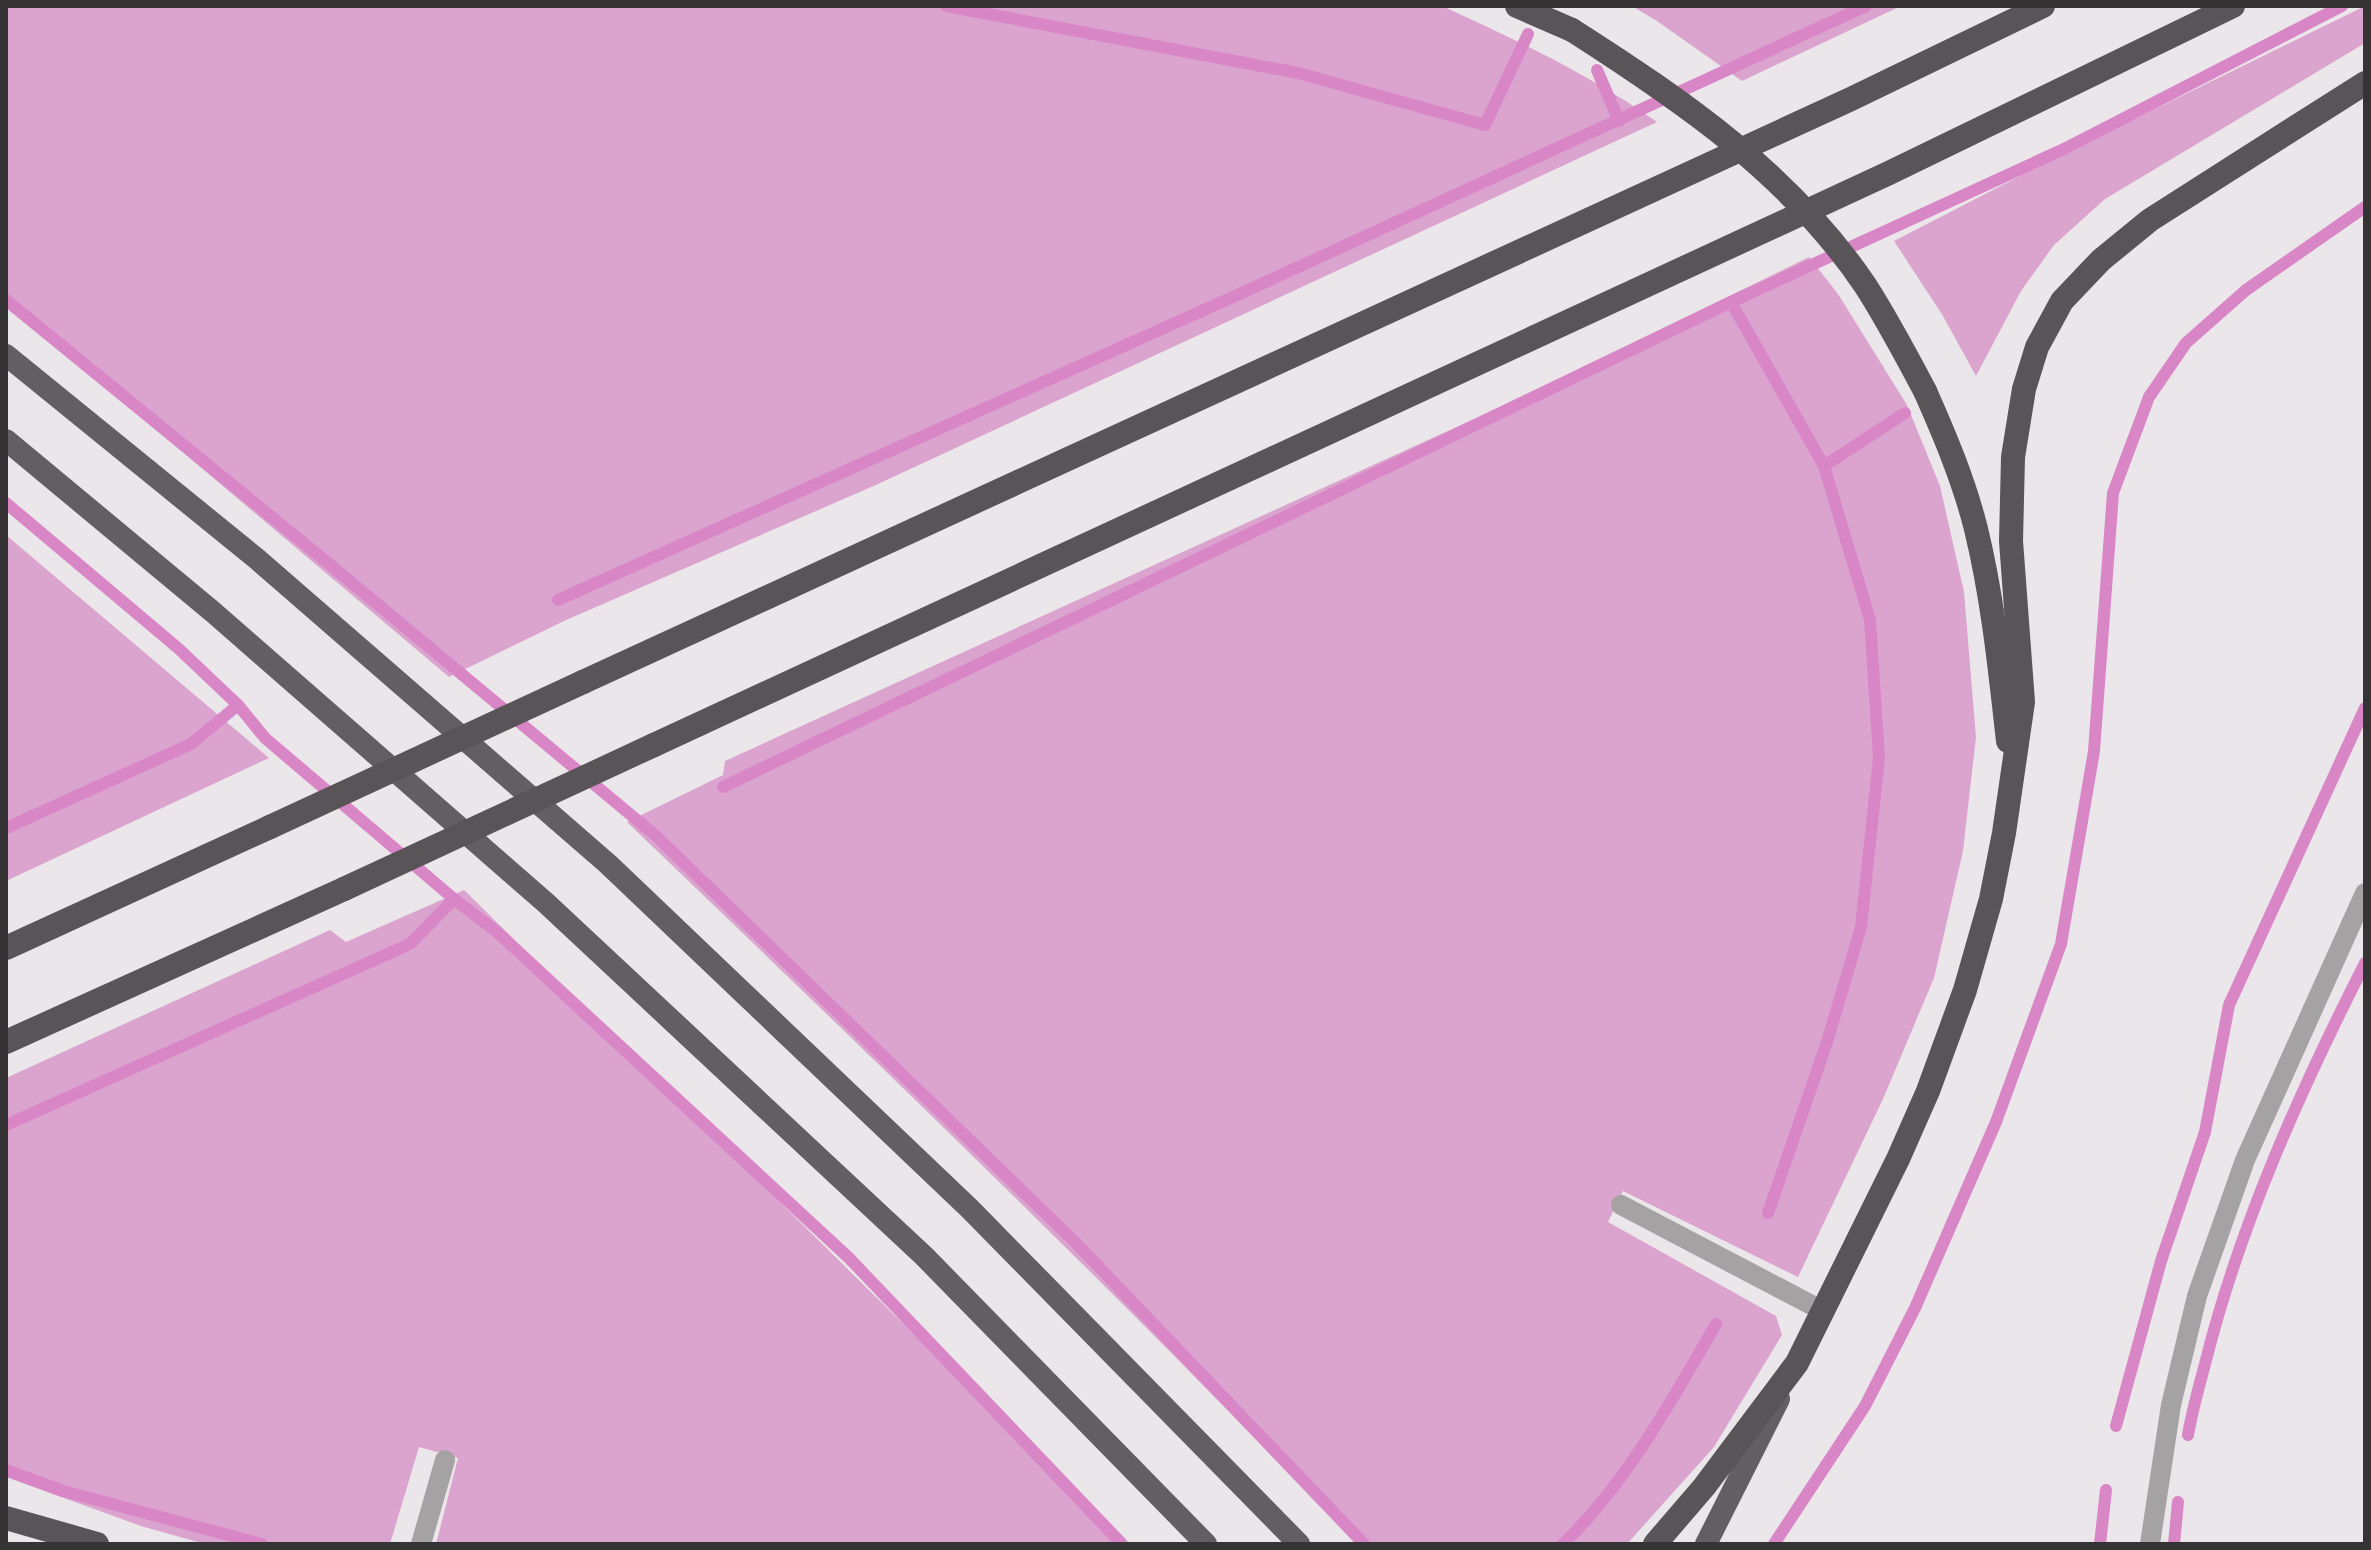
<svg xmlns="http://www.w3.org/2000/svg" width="2371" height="1550" font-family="Signika,sans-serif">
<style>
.green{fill:#dba4ce}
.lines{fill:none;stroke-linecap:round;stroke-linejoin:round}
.stream{stroke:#d986c7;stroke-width:12}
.service{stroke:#a4a2a3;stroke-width:20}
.tertiary{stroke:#a4a2a3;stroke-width:20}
.trunk{stroke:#625e61;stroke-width:22}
.motorway{stroke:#585457;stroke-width:24}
.motorway-bridge{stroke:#585457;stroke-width:24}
</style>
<rect width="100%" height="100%" fill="#ebe6e9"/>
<!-- green -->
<g class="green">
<path d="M6,6h1436c75,34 148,69 215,116l-779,362 -314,137 -115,56 -443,-374z"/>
<polygon points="1632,6 1901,6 1742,81 1657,21"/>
<polygon points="2365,6 2365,43 2105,199 2054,245 2021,291 1976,376 1943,316 1894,241 2057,157"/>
<path d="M1809,257l29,37 69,111 33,81 24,106 12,145 -13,114 -29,127 -51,121 -85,178 -175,-86 -15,31 168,94 6,19 -68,112 -87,97h-270c-236,-248 -483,-485 -730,-722l96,-47 2,-14 819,-374z"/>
<polygon points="6,535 269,758 6,881"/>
<polygon points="464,890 1126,1544 436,1544 458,1458 419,1447 390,1544 205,1544 141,1526 6,1477 6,1078 330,930 346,942"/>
</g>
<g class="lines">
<!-- stream -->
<g class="stream">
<polyline points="946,6 1298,73 1485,125 1528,34"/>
<polyline points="1597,70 1619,121"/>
<polyline points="6,300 328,563 655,835 1076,1243 1364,1544"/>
<polyline points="1731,302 1824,466 1905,413"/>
<polyline points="6,503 179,649 238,705 265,738 454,899 497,932 849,1258 1122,1544"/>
<polyline points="558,600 1233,297 1866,6"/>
<polyline points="723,787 1731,302 2064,149 2342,6"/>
<polyline points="6,828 191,744 238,705"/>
<polyline points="6,1125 410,944 454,899"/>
<polyline points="1768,1213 1828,1039 1861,927 1879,758 1870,620 1824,466"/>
<polyline points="2116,1426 2161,1261 2205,1132 2229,1005 2365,708"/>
<path d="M2188,1435c4,-24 11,-48 17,-71 35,-140 95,-273 160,-401"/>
<polyline points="6,1470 63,1491 262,1544"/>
<path d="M1563,1544c63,-60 110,-146 153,-220"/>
<polyline points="1774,1544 1865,1406 1915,1308 1996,1122 2061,944 2094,751 2113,493 2149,397 2186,343 2246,290 2365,207"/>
<polyline points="2100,1544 2106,1490"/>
<polyline points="2174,1544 2178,1502"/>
</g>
<!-- service -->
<g class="service">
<polyline points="1621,1205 1823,1311"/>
<polyline points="421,1544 445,1460"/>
</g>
<!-- tertiary -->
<polyline class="tertiary" points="2150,1544 2171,1405 2197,1296 2245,1160 2365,893"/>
<!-- trunk -->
<g class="trunk">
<polyline points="6,355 257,559 608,864 970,1209 1299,1544"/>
<polyline points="6,440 213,612 546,903 924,1256 1206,1544"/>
<polyline points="1706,1544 1779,1399"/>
</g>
<!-- motorway -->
<g class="motorway">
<polyline points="1517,6 1572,30"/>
<path d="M1925,391c20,45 39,90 51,138 17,70 24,141 32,212"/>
<polyline points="583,682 1851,99 2043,6"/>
<polyline points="654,745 1889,173 2233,6"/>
<polyline points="6,948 270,827"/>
<polyline points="6,1042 344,889"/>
<polyline points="6,1518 97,1544"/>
<polyline points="1655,1544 1704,1487 1797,1363 1898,1159 1928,1091 1965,990 1991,899 2004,833 2023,702 2011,541 2013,457 2024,389 2037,347 2062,301 2101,260 2150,220 2365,83"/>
</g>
<!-- motorway-bridge -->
<g class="motorway-bridge">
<path d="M1572,30c111,71 218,144 293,255 22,34 41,70 60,106"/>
<polyline points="270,827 583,682"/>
<polyline points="344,889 654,745"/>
</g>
</g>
<!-- border -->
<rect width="2371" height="1550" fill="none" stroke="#353334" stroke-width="16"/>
</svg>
